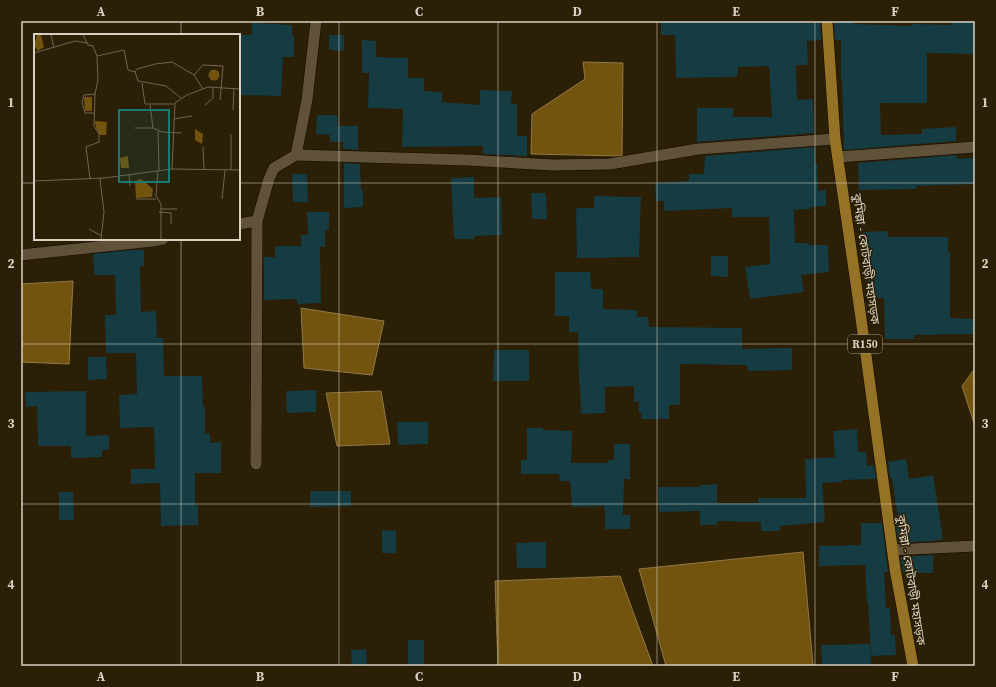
<svg xmlns="http://www.w3.org/2000/svg" width="996" height="687" font-family="'Source Serif 4','Noto Sans Bengali',serif">
<style>
.water{fill:#73540f;stroke:#917945}
.building{fill:#153b43}
.lines{fill:none;stroke-linecap:round;stroke-linejoin:round}
.minor-casing{stroke:#140800;stroke-width:12}
.primary-casing{stroke:#140800;stroke-width:12}
.minor{stroke:#605239;stroke-width:11}
.primary{stroke:#947226;stroke-width:11}
.grid{fill:none;stroke:#d8d0c2;stroke-width:1;stroke-opacity:0.55}
.labels{text-anchor:middle;stroke-width:3;stroke-linejoin:round;paint-order:stroke}
.shield{fill:#2b1f06;stroke:#a49b8a;stroke-width:1}
.shield-label{font-size:11px;font-weight:bold;fill:#d8d0c2}
.street-label{font-size:12px;fill:#d8d0c2;stroke:#2b1f06}
.inset-road{fill:none;stroke:#706651;stroke-width:1}
.view{fill:#197a72;fill-opacity:0.15;stroke:#197a72;stroke-width:2}
.inset-edge{fill:none;stroke:#d8d0c2;stroke-width:2}
.neatline{fill:none;stroke:#d8d0c2;stroke-width:1.5}
.grid-label{font-size:13px;text-anchor:middle;font-weight:bold;fill:#d8d0c2}
</style>
<rect width="100%" height="100%" fill="#2b1f06"/>
<!-- water -->
<g class="water">
<polygon points="583,62 623,63 622,156 531,154 532,114 585,79"/>
<polygon points="73,281 69,364 21,362 21,284"/>
<polygon points="301,308 384,321 372,375 304,368"/>
<polygon points="975,370 975,426 962,386 973,371"/>
<polygon points="381,391 390,444 337,446 326,393"/>
<polygon points="803,552 813,665 804,666 666,666 639,569"/>
<polygon points="620,576 653,666 498,666 495,581"/>
</g>
<!-- building -->
<g class="building">
<polygon points="661,21 806,21 806,23 820,23 821,40 807,41 808,65 796,65 797,100 813,99 814,133 697,142 697,108 733,108 733,117 772,117 769,66 738,67 737,77 676,78 675,35 661,35"/>
<polygon points="952,21 975,21 975,54 927,53 927,103 880,103 881,135 922,134 922,129 956,127 956,141 844,150 842,80 841,80 841,40 835,40 834,22 854,22 854,24 912,26 912,24 952,25"/>
<polygon points="252,23 292,25 292,35 294,35 294,57 283,57 281,96 239,95 239,35 252,35"/>
<polygon points="329,35 344,35 344,51 329,50"/>
<polygon points="362,40 376,41 376,57 408,58 408,78 424,78 424,91 442,92 442,102 480,105 480,90 512,91 511,104 517,104 517,136 527,136 527,156 483,154 483,146 402,147 403,109 368,108 369,73 362,73"/>
<polygon points="317,115 337,115 338,126 358,126 358,150 343,149 343,142 330,142 330,135 316,134"/>
<polygon points="815,147 815,163 817,163 818,191 826,190 826,206 810,207 810,209 794,210 795,243 809,243 809,245 828,245 829,272 801,275 804,292 750,299 745,267 770,264 769,217 732,217 732,208 664,211 664,201 656,201 655,183 689,181 689,174 704,174 705,156"/>
<polygon points="957,155 957,159 975,158 975,184 916,186 916,189 859,190 858,163"/>
<polygon points="344,163 360,164 361,190 363,190 363,207 344,208"/>
<polygon points="292,174 307,174 308,202 293,202"/>
<polygon points="474,177 474,198 501,197 502,235 474,236 474,239 454,239 451,178"/>
<polygon points="531,193 546,193 547,219 532,219"/>
<polygon points="594,196 641,197 639,257 577,258 576,209 578,209 578,208 594,208"/>
<polygon points="307,212 329,212 329,230 325,230 325,247 320,247 321,303 297,304 297,299 264,300 264,257 275,257 275,246 301,246 301,235 308,235"/>
<polygon points="888,231 888,237 948,237 948,252 950,252 950,318 975,319 975,334 914,335 914,339 885,339 884,298 868,298 868,272 864,272 863,232"/>
<polygon points="131,250 144,250 144,266 140,266 141,312 156,311 157,338 163,338 164,376 202,376 203,407 205,407 205,434 210,433 210,443 221,442 221,473 195,473 195,505 198,505 198,525 161,526 160,483 131,484 131,469 155,469 154,427 120,428 119,395 137,394 136,353 106,353 105,315 116,315 115,275 94,275 93,254"/>
<polygon points="711,256 728,256 728,277 711,276"/>
<polygon points="555,272 590,272 591,289 603,289 603,309 637,310 637,317 648,317 649,327 742,328 742,349 792,348 792,370 748,371 747,365 680,364 680,405 669,405 669,419 641,419 641,413 639,413 639,402 634,402 634,386 605,387 605,413 581,414 580,383 579,383 578,332 569,332 569,316 555,316"/>
<polygon points="494,350 529,350 529,381 493,381"/>
<polygon points="88,357 106,357 107,379 88,380"/>
<polygon points="316,390 316,412 287,413 286,391"/>
<polygon points="86,391 86,436 109,435 109,450 102,450 102,457 71,458 71,446 38,446 37,406 26,407 25,392"/>
<polygon points="397,422 428,422 428,444 398,445"/>
<polygon points="527,428 543,428 543,430 572,431 571,463 608,463 608,460 614,460 614,444 630,444 630,479 624,479 623,515 630,515 630,529 605,529 605,510 604,510 604,506 572,507 570,481 559,481 560,474 521,474 521,460 527,460"/>
<polygon points="857,429 858,452 866,452 867,466 874,465 876,479 842,480 842,482 822,483 825,522 780,526 780,531 761,531 761,522 717,521 717,525 700,525 700,511 659,512 658,487 700,487 700,485 717,484 717,503 758,503 758,498 806,498 805,459 835,457 833,431"/>
<polygon points="906,459 909,479 933,475 943,539 933,541 898,543 896,524 899,524 892,478 890,478 888,462"/>
<polygon points="310,491 351,491 351,506 310,507"/>
<polygon points="59,492 73,492 74,520 59,520"/>
<polygon points="861,523 882,523 888,572 884,572 886,608 890,608 891,635 895,635 896,655 871,656 868,603 867,603 865,565 819,566 819,546 861,545"/>
<polygon points="382,530 396,531 396,553 382,553"/>
<polygon points="546,542 546,568 517,568 516,543"/>
<polygon points="933,555 933,573 903,573 900,557"/>
<rect x="408" y="640" width="16" height="26"/>
<polygon points="870,644 871,666 822,666 821,645"/>
<polygon points="366,649 367,666 352,666 351,650"/>
</g>
<g class="lines">
<defs>
<g id="minor">
<polyline points="296,155 467,160 553,165 610,164 698,149 835,139"/>
<polyline points="838,157 975,147"/>
<polyline points="239,224 257,221 269,179 274,168 296,155 307,100 316,21"/>
<polyline points="21,255 153,241 163,239"/>
<polyline points="256,464 257,221"/>
<polyline points="892,550 975,546"/>
</g>
<polyline id="primary" points="827,21 835,139 860,311 895,569 913,666"/>
</defs>
<!-- minor casing -->
<use href="#minor" class="minor-casing"/>
<!-- primary casing -->
<use href="#primary" class="primary-casing"/>
<!-- minor -->
<use href="#minor" class="minor"/>
<!-- primary -->
<use href="#primary" class="primary"/>
</g>
<!-- grid -->
<path class="grid" d="M181,21v14M339,21v645M498,21v645M657,21v645M815,21v645M21,183h14M239,183h736M181,239v427M21,344h954M21,504h954"/>
<g class="labels">
<!-- shield labels -->
<rect class="shield" x="848" y="335" width="34" height="18" rx="3"/>
<g class="shield-label">
<text x="865" y="348">R150</text>
</g>
<!-- street labels -->
<g class="street-label">
<text transform="translate(866 259) rotate(82)" y="4">কুমিল্লা - কোটবাড়ী মহাসড়ক</text>
<text transform="translate(911 580) rotate(81)" y="4">কুমিল্লা - কোটবাড়ী মহাসড়ক</text>
</g>
</g>
<!-- overview -->
<g transform="translate(34 34)">
<rect width="206" height="206" fill="#2b1f06"/>
<path d="M3,1h4l3,12 -6,4 -4,-5zM174.5 41a5.5 5.5 0 1 1 11 0a5.5 5.5 0 1 1-11 0ZM50,63h8v14h-7zM61,87l12,1 -1,13h-6l-4,-7zM161,95l8,5 -1,10 -7,-4zM94,122l1,12h-8l-1,-10zM107,145l12,10 -1,8 -16,1 -1,-17z" fill="#73540f"/>
<path class="inset-road" d="M17,1l3,13M49,1l5,10 5,1 4,10 1,24 -3,14 -1,32 5,8v8l-13,5 4,32M0,19l41,-12 12,2M63,22l27,-6 4,20 7,2 3,9 28,5 15,12M101,38l2,-3 18,-5 17,-2 22,13 9,14M160,41l9,-10 20,1 -3,34M108,49l3,21h29M116,71l3,23 9,4 19,1M171,71l8,-7v-11M199,76l1,-21M60,79h-9l-3,-11 2,-7 11,-1M140,85l18,-3M101,94h18M124,97l1,39M169,113l1,22M138,135l3,-66 12,-8 21,-8 32,2M124,136l-2,26 5,8v35M197,136v-36M95,140l1,12M66,145l4,33 -3,27M0,147l70,-3 68,-9 68,1M102,165h20M188,165l3,-29M126,175h17M125,178l12,1v11M55,195l13,7"/>
<path class="view" d="M85,76h50v72h-50z"/>
<rect width="206" height="206" class="inset-edge"/>
</g>
<!-- border -->
<rect width="996" height="687" fill="none" stroke="#2b1f06" stroke-width="44"/>
<rect x="22" y="22" width="952" height="643" class="neatline"/>
<g class="grid-label">
<text x="101" y="16">A</text>
<text x="260" y="16">B</text>
<text x="419" y="16">C</text>
<text x="577" y="16">D</text>
<text x="736" y="16">E</text>
<text x="895" y="16">F</text>
<text x="11" y="107">1</text>
<text x="985" y="107">1</text>
<text x="11" y="268">2</text>
<text x="985" y="268">2</text>
<text x="11" y="428">3</text>
<text x="985" y="428">3</text>
<text x="11" y="589">4</text>
<text x="985" y="589">4</text>
<text x="101" y="681">A</text>
<text x="260" y="681">B</text>
<text x="419" y="681">C</text>
<text x="577" y="681">D</text>
<text x="736" y="681">E</text>
<text x="895" y="681">F</text>
</g>
</svg>
